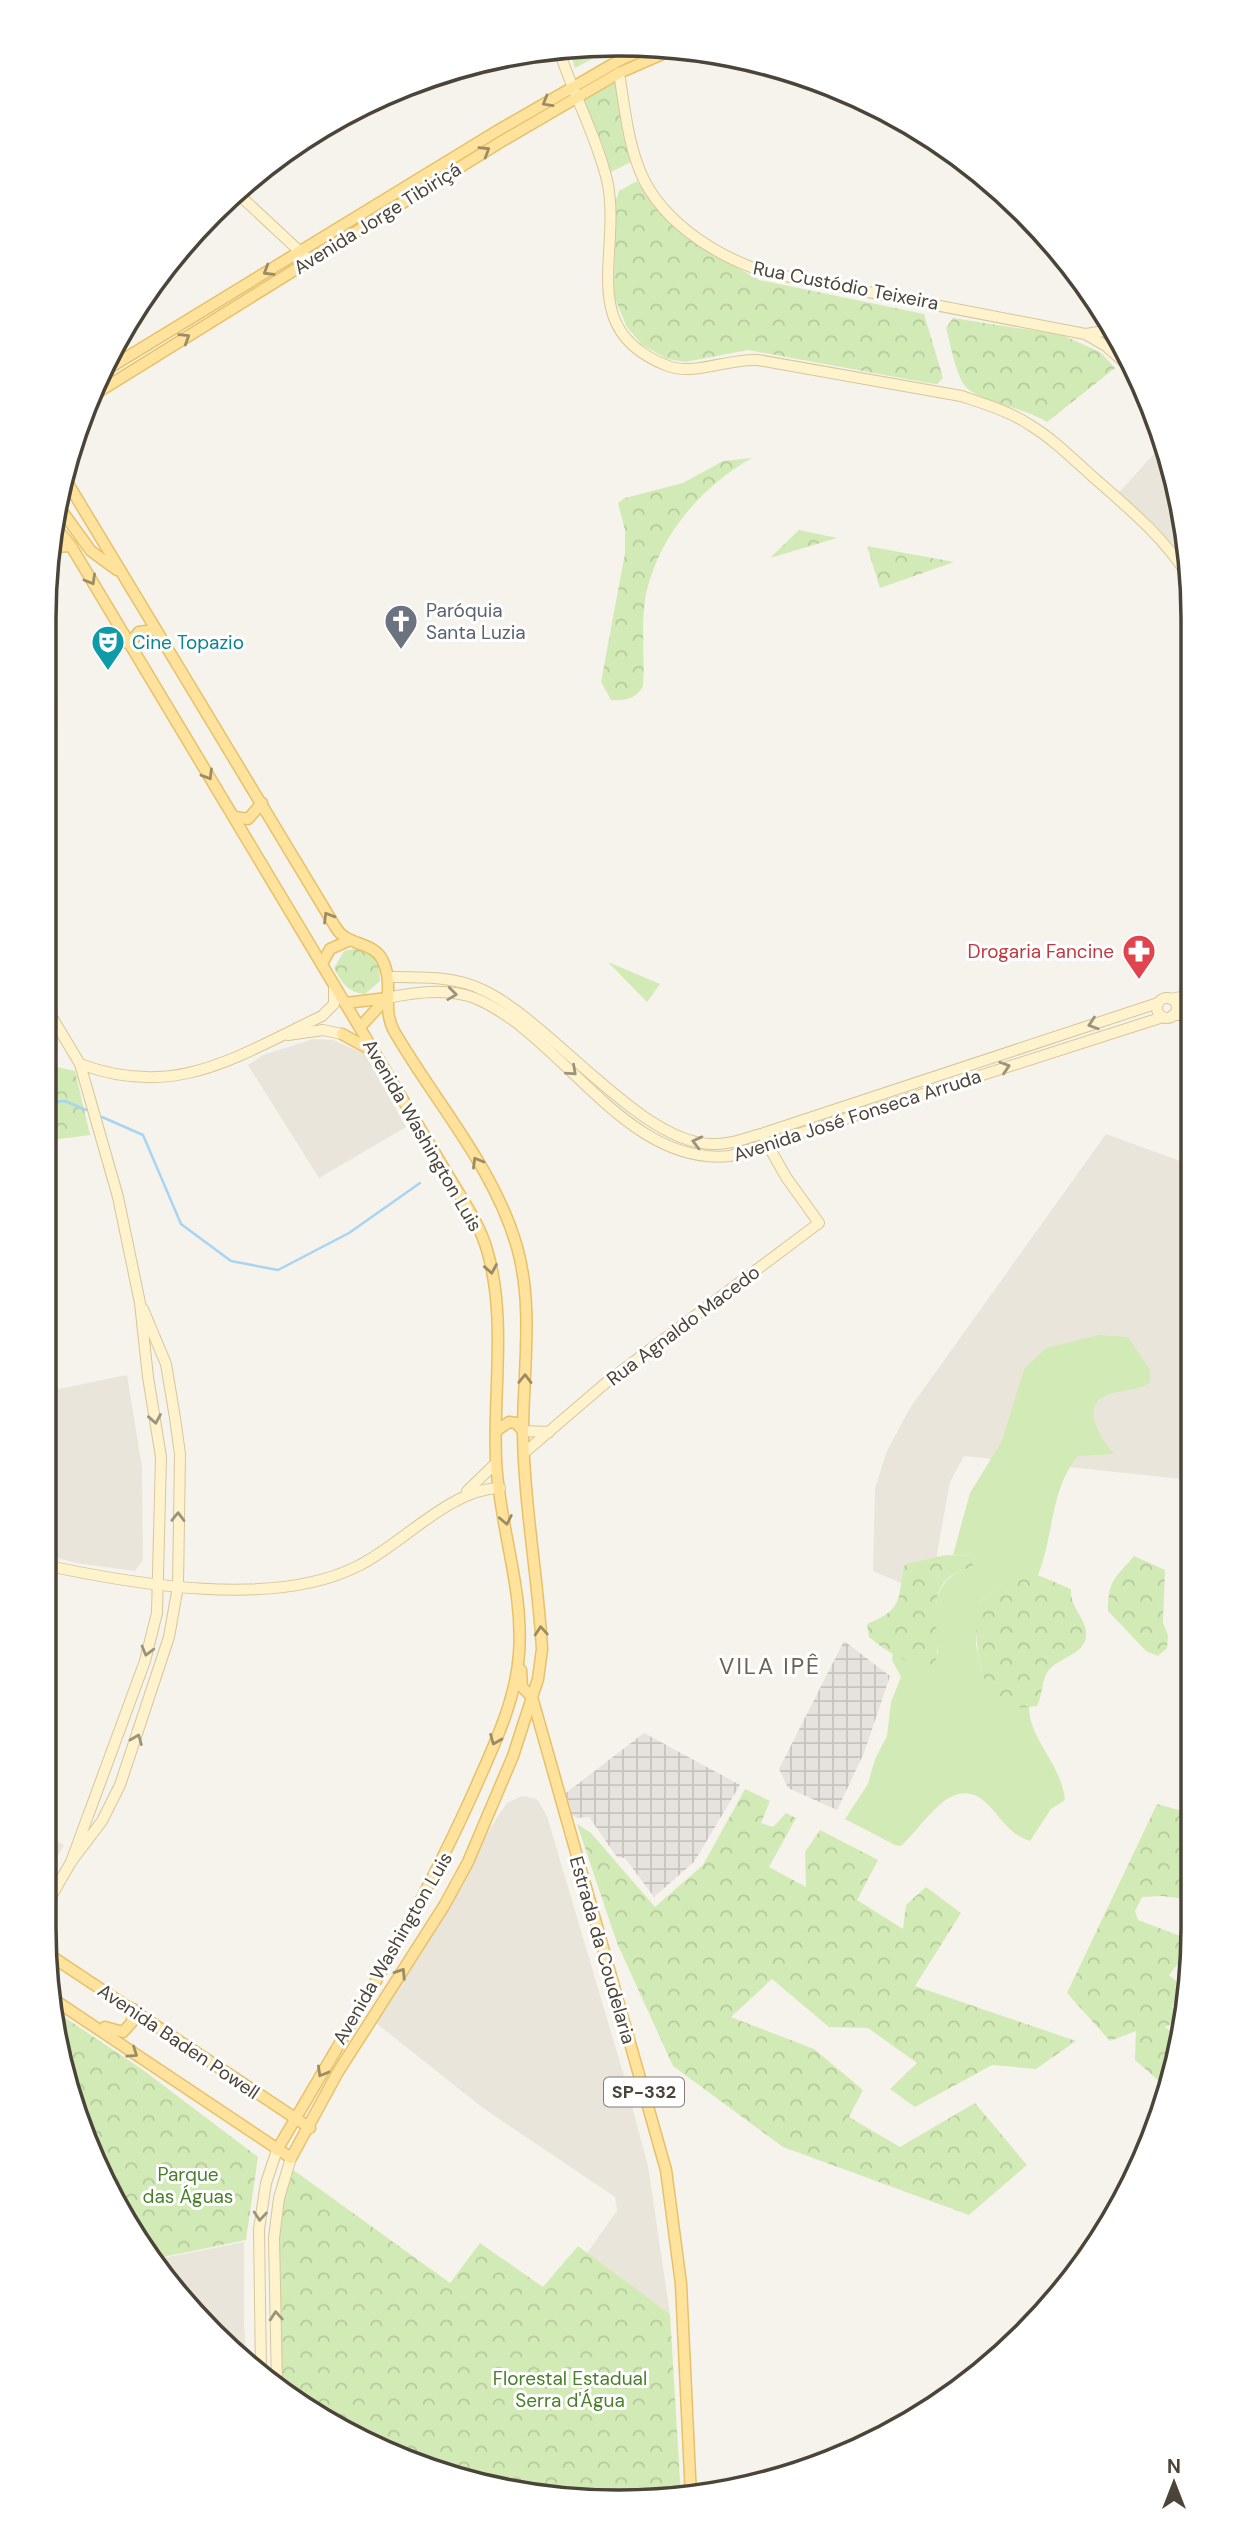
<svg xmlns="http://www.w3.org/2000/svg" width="1237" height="2546" font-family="'DM Sans',sans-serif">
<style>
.residential{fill:#eae5da}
.industrial{fill:url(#industrial-grid)}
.green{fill:#d2eab5}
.forest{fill:url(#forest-crowns)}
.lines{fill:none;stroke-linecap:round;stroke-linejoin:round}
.stream{stroke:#a9d4f2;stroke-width:2.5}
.secondary-casing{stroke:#d6c79b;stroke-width:12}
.primary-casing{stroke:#e6c16a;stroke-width:13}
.secondary{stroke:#fff3cd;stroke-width:10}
.primary{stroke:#ffe39c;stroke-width:10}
.oneway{stroke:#9c8c66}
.oneway2{stroke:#9c937c}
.labels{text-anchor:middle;stroke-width:6;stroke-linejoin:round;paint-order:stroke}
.shield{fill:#fff;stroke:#817c74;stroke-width:2}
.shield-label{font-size:18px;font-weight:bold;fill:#4b4439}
.street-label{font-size:19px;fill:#4b4439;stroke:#fff}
.worship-label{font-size:19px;fill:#5b616d;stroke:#fff;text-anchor:start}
.culture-label{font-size:19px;fill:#0d838f;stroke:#fff;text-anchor:start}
.health-label{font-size:19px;fill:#be3a42;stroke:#fff;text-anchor:end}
.park-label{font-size:19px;fill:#4a7f2a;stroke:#fff}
.quarter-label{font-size:23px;letter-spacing:2px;fill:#6e6250;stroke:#fff}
.rim{fill:none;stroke:#4b4439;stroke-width:3.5}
</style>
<defs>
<pattern id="industrial-grid" width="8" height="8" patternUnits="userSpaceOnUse" patternTransform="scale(1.75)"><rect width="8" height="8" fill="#e6e2dd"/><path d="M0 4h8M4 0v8" fill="none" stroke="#c7c3be"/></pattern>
<pattern id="forest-crowns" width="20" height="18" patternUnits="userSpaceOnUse" patternTransform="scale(1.75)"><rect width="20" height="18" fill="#d2eab5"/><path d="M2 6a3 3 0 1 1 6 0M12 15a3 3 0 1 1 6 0" fill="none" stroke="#b6ca9c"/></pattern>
</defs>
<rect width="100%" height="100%" fill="#f6f3ec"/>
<!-- residential -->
<g class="residential">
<polygon points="1162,445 1188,543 1188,584 1144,521 1116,496"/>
<polygon points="313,1039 333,1040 365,1054 406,1127 319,1178 248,1065 263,1055"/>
<polygon points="1106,1134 1191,1165 1191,1418 1182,1479 964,1456 950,1482 937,1553 938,1599 873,1571 875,1488 887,1451 910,1408"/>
<polygon points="127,1375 142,1467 143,1560 135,1571 76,1563 44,1554 44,1392"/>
<polygon points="522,1796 537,1799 547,1816 624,2076 648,2166 670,2314 587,2253 617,2211 615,2197 483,2108 376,2023 496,1819 507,1803"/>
<polygon points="44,1835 64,1845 44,1879"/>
<polygon points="244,2242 244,2324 246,2355 163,2278 153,2260"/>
</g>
<!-- industrial -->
<g class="industrial">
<polygon points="844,1641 890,1676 864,1753 837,1810 788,1788 779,1769"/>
<polygon points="644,1733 740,1785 694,1862 654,1897 625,1858 617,1857 589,1817 577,1818 571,1814 566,1793"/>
</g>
<!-- green -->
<g class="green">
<polygon points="608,962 660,984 647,1002"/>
<path d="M1099,1335l29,2 22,33v13c-13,7 -23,7 -37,10 -36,9 -14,43 1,61l-36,2c-28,33 -24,80 -40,119l-30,4 -30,24 -2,42 6,28 40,34h7c0,32 32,56 36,93l-14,9 -21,32c-18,-6 -25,-17 -37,-31 -38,-45 -66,13 -92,36l-6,-1 -50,-26 23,-35 7,-25 12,-23 4,-34 10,-25 -9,-17 1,-7 10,6 35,-5c-4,-37 -11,-76 34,-87l4,-11 -23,-1 17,-62 32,-52 22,-72 22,-21z"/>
</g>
<!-- forest -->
<g class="forest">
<polygon points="606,45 607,51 575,68 569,49"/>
<polygon points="615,82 631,162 609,173 604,148 583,100"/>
<polygon points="637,181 661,214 692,241 759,280 924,314 943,378 937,384 928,383 748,350 685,362 668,359 642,345 627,327 614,296 615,203 619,191"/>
<path d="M953,318l109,17 38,17 15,16 -68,54c-21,-14 -69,-21 -81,-35 -11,-13 -15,-42 -20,-59z"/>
<path d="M752,458c-52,29 -96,81 -107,142 -4,28 0,57 -2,86 -7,13 -18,15 -32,14l-10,-18 24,-129v-23l-7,-27 7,-5 58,-15 40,-22z"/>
<polygon points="799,530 837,538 770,558"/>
<polygon points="867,546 954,562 880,588"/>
<path d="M358,948l14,6 7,10 1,17 -15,13c-18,-2 -23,-11 -31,-26l10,-17z"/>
<polygon points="44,1064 75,1071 90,1135 44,1141"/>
<path d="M946,1555l30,1 -4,11c-57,14 -27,61 -37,100 -23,0 -49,-15 -66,-30l-2,-13c39,-16 29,-24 38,-60z"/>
<path d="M1134,1556l31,14 -2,53 5,12 -1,13 -9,8 -12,-5 -38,-40c0,-32 7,-32 26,-55z"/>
<path d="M1021,1574h14l36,15c-1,20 16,29 15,46 0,19 -27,22 -38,36 -7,10 -5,24 -11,35 -9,1 -19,3 -27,0 -35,-11 -36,-75 -32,-103l30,-24z"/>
<polygon points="745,1789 770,1801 761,1823 773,1827 786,1813 796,1818 769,1867 806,1887 805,1852 820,1830 878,1860 857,1900 903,1929 906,1905 926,1887 961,1913 915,1986 1076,2041 1036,2069 992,2065 915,2107 890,2089 917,2063 868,2028 829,2027 772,1979 731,2017 814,2049 863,2090 849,2117 900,2147 975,2103 1027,2165 969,2215 783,2147 673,2066 617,1943 577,1824 591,1833 655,1907 703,1865"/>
<polygon points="1157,1804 1193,1814 1193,1900 1162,1896 1142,1897 1135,1911 1138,1920 1188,1939 1189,1950 1169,1975 1179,1983 1181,1994 1172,2007 1184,2013 1181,2019 1165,2027 1182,2039 1167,2088 1135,2060 1136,2031 1110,2041 1067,1993"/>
<polygon points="58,2013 143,2070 258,2157 246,2240 153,2259 74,2113"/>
<path d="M292,2169l158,114 30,-40 63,44 35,-41 92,68 11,183 -175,-6 -108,-33 -98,-52 -20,-18c3,-56 -6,-110 -1,-165 2,-18 9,-36 13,-54z"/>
<polygon points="1038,2312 1041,2314 1025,2334 1011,2344 1004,2337"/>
</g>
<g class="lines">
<!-- stream -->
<g class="stream">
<polyline points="44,1103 65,1101 86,1110"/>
<polyline points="102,1117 143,1135 181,1224 231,1261 278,1270 349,1233 420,1183"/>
</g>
<defs>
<g id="secondary">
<polyline points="617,44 620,60"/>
<path d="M559,50c14,44 37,85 48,130 16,72 -33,150 61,186 27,10 61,-8 90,-6l203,36c24,8 48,15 69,29 23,14 42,33 62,51 35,31 71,60 96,100"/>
<path d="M619,73c5,30 8,61 18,90 18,55 76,92 128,109l320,62 21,12 28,25"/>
<polyline points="236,192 310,261"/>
<polyline points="1086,334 1110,330"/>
<path d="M388,977c31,0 67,-1 95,13 68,32 158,154 229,154 18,1 34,-6 52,-11l394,-130"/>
<path d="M387,998c28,-6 63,-11 90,1 87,38 149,168 253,157l433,-139"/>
<circle cx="1167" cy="1008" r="10"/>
<polyline points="1171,999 1190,995"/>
<polyline points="44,1004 80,1064 118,1197 140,1303 148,1377 161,1457 157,1613 145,1661 71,1862"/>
<polyline points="1173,1015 1190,1015"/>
<polyline points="288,1035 323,1030 342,1034"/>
<path d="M80,1064c96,36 157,-8 242,-48l12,-12v-19"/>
<polyline points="523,1431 549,1432"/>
<polyline points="524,1453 608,1381 819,1223 786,1177 765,1140"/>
<polyline points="467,1491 496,1463"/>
<path d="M44,1565c89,19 230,44 314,1 45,-22 91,-77 142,-78"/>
<polyline points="44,1909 71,1862 102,1821 120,1785 169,1637 178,1586 180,1454 175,1418 166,1364 143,1309"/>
<polyline points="261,2370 259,2229 266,2183 277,2150"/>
<polyline points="277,2385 274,2238 279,2198 291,2158"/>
</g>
<g id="primary">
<polyline points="101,373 497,131 620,60 650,47"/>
<polyline points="87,399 499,143 619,73 674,49"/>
<polyline points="56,503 91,551 117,570"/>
<path d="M53,524l18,22 380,634c13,22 29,45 36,70 20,68 6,141 9,210 3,66 28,128 23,194 -3,45 -24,89 -42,130 -56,128 -130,246 -200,366"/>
<polyline points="51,547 71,546"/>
<polyline points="129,644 139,632 154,630"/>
<polyline points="235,817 248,819 262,803"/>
<polyline points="322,964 330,949 348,941"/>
<polyline points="346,1003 387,998"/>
<polyline points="360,1027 385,1000"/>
<polyline points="342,1034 373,1051"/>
<polyline points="496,1431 509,1422 516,1423 523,1431"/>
<polyline points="521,1670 522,1687 532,1697"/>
<polyline points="532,1697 666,2170 681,2284 691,2497"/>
<polyline points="48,1954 310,2128"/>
<path d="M56,2001l235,157 47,-86 106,-166 24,-44 45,-106 25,-77 4,-30c-4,-72 -18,-144 -19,-216 0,-61 11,-126 -6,-186 -23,-80 -82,-145 -123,-216 -13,-24 1,-48 -12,-72 -10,-18 -35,-13 -46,-31l-272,-451"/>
<polyline points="105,2027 123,2032 132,2022 133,2009"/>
</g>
</defs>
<!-- secondary casing -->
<use href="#secondary" class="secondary-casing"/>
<!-- primary casing -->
<use href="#primary" class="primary-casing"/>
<!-- secondary -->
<use href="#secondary" class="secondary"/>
<!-- primary -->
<use href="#primary" class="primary"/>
</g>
<!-- one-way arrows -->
<defs><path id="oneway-chevron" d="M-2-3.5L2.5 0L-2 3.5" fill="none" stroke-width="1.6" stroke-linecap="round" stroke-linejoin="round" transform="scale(1.75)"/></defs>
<g class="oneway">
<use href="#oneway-chevron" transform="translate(547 102) rotate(150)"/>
<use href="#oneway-chevron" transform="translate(485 151) rotate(-31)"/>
<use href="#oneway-chevron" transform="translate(268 271) rotate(149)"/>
<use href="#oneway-chevron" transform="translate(185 338) rotate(-32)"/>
<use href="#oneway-chevron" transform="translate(91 580) rotate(60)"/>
<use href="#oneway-chevron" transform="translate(208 775) rotate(59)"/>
<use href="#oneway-chevron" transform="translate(328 917) rotate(-121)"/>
<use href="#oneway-chevron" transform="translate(477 1162) rotate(-120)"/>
<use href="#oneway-chevron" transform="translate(491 1269) rotate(80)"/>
<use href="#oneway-chevron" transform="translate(525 1379) rotate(-89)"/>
<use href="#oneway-chevron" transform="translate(506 1520) rotate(79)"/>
<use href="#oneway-chevron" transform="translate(541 1631) rotate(-94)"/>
<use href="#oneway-chevron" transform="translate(495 1740) rotate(112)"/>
<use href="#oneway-chevron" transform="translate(401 1973) rotate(-57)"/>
<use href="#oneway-chevron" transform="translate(133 2053) rotate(34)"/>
<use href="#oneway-chevron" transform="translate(322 2072) rotate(120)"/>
</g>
<g class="oneway2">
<use href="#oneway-chevron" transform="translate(452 994) rotate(7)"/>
<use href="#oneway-chevron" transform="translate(1093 1024) rotate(162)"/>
<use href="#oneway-chevron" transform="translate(1005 1067) rotate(-18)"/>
<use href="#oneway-chevron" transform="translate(572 1071) rotate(42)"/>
<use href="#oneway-chevron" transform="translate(697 1142) rotate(-166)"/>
<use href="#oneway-chevron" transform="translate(155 1419) rotate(80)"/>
<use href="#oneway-chevron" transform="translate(178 1517) rotate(-89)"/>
<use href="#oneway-chevron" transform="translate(147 1651) rotate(105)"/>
<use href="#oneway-chevron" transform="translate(137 1739) rotate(-68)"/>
<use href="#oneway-chevron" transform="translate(260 2216) rotate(95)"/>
<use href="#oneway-chevron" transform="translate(276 2316) rotate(-94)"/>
</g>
<!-- icons -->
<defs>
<symbol id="church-pin" viewBox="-11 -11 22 30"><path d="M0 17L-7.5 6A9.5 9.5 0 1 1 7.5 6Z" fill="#6b7280" stroke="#fff"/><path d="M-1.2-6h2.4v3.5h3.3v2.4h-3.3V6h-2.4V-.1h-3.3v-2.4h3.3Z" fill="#fff"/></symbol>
<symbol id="theatre-pin" viewBox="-11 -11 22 30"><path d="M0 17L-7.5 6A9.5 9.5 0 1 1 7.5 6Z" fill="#0f9aa8" stroke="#fff"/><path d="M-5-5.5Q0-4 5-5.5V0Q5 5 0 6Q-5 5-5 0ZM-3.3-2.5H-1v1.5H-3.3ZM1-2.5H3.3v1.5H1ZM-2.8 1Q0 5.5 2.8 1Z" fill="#fff"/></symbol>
<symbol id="pharmacy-pin" viewBox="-11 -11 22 30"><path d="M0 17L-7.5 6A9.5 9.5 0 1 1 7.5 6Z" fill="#e0444e" stroke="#fff"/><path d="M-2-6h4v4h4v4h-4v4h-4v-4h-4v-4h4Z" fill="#fff"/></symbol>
</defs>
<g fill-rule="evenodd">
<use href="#church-pin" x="382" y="602" width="38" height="52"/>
<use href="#theatre-pin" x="89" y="623" width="38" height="52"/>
<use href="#pharmacy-pin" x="1120" y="932" width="38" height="52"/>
</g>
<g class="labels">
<!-- shield labels -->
<rect class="shield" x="604" y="2077.5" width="80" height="29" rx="5"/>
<g class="shield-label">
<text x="644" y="2098">SP-332</text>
</g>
<!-- street labels -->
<g class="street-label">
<text transform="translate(377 218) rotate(-32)" y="7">Avenida Jorge Tibiriçá</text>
<text transform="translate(846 285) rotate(11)" y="7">Rua Custódio Teixeira</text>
<text transform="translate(857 1115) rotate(-18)" y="7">Avenida José Fonseca Arruda</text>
<text transform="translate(423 1135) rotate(60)" y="7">Avenida Washington Luis</text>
<text transform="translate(683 1325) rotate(-37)" y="7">Rua Agnaldo Macedo</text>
<text transform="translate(392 1948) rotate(-60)" y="7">Avenida Washington Luis</text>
<text transform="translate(603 1950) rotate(74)" y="7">Estrada da Coudelaria</text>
<text transform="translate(179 2041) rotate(34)" y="7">Avenida Baden Powell</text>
</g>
<!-- worship labels -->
<g class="worship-label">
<text x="426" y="617">Paróquia<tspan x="426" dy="22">Santa Luzia</tspan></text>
</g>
<!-- culture labels -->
<g class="culture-label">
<text x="132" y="649">Cine Topazio</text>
</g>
<!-- health labels -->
<g class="health-label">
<text x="1114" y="958">Drogaria Fancine</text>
</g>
<!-- park labels -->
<g class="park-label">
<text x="188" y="2181">Parque<tspan x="188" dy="22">das Águas</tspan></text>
<text x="570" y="2385">Florestal Estadual<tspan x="570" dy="22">Serra d'Água</tspan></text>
</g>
<!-- quarter labels -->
<g class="quarter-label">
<text x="770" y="1674">VILA IPÊ</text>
</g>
</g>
<!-- crop -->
<path d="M0 0H1237V2546H0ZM618 56H619A562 562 0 0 1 1181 618V1928A562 562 0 0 1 619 2490H618A562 562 0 0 1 56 1928V618A562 562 0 0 1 618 56Z" fill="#fff" fill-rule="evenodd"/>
<path class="rim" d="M618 56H619A562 562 0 0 1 1181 618V1928A562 562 0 0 1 619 2490H618A562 562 0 0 1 56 1928V618A562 562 0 0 1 618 56Z"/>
<!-- north arrow -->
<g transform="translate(1174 2483)" stroke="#ffffff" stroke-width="5" paint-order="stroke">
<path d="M0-5L12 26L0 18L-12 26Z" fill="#4b4439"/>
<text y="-10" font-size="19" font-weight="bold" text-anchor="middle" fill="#4b4439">N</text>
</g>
</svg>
